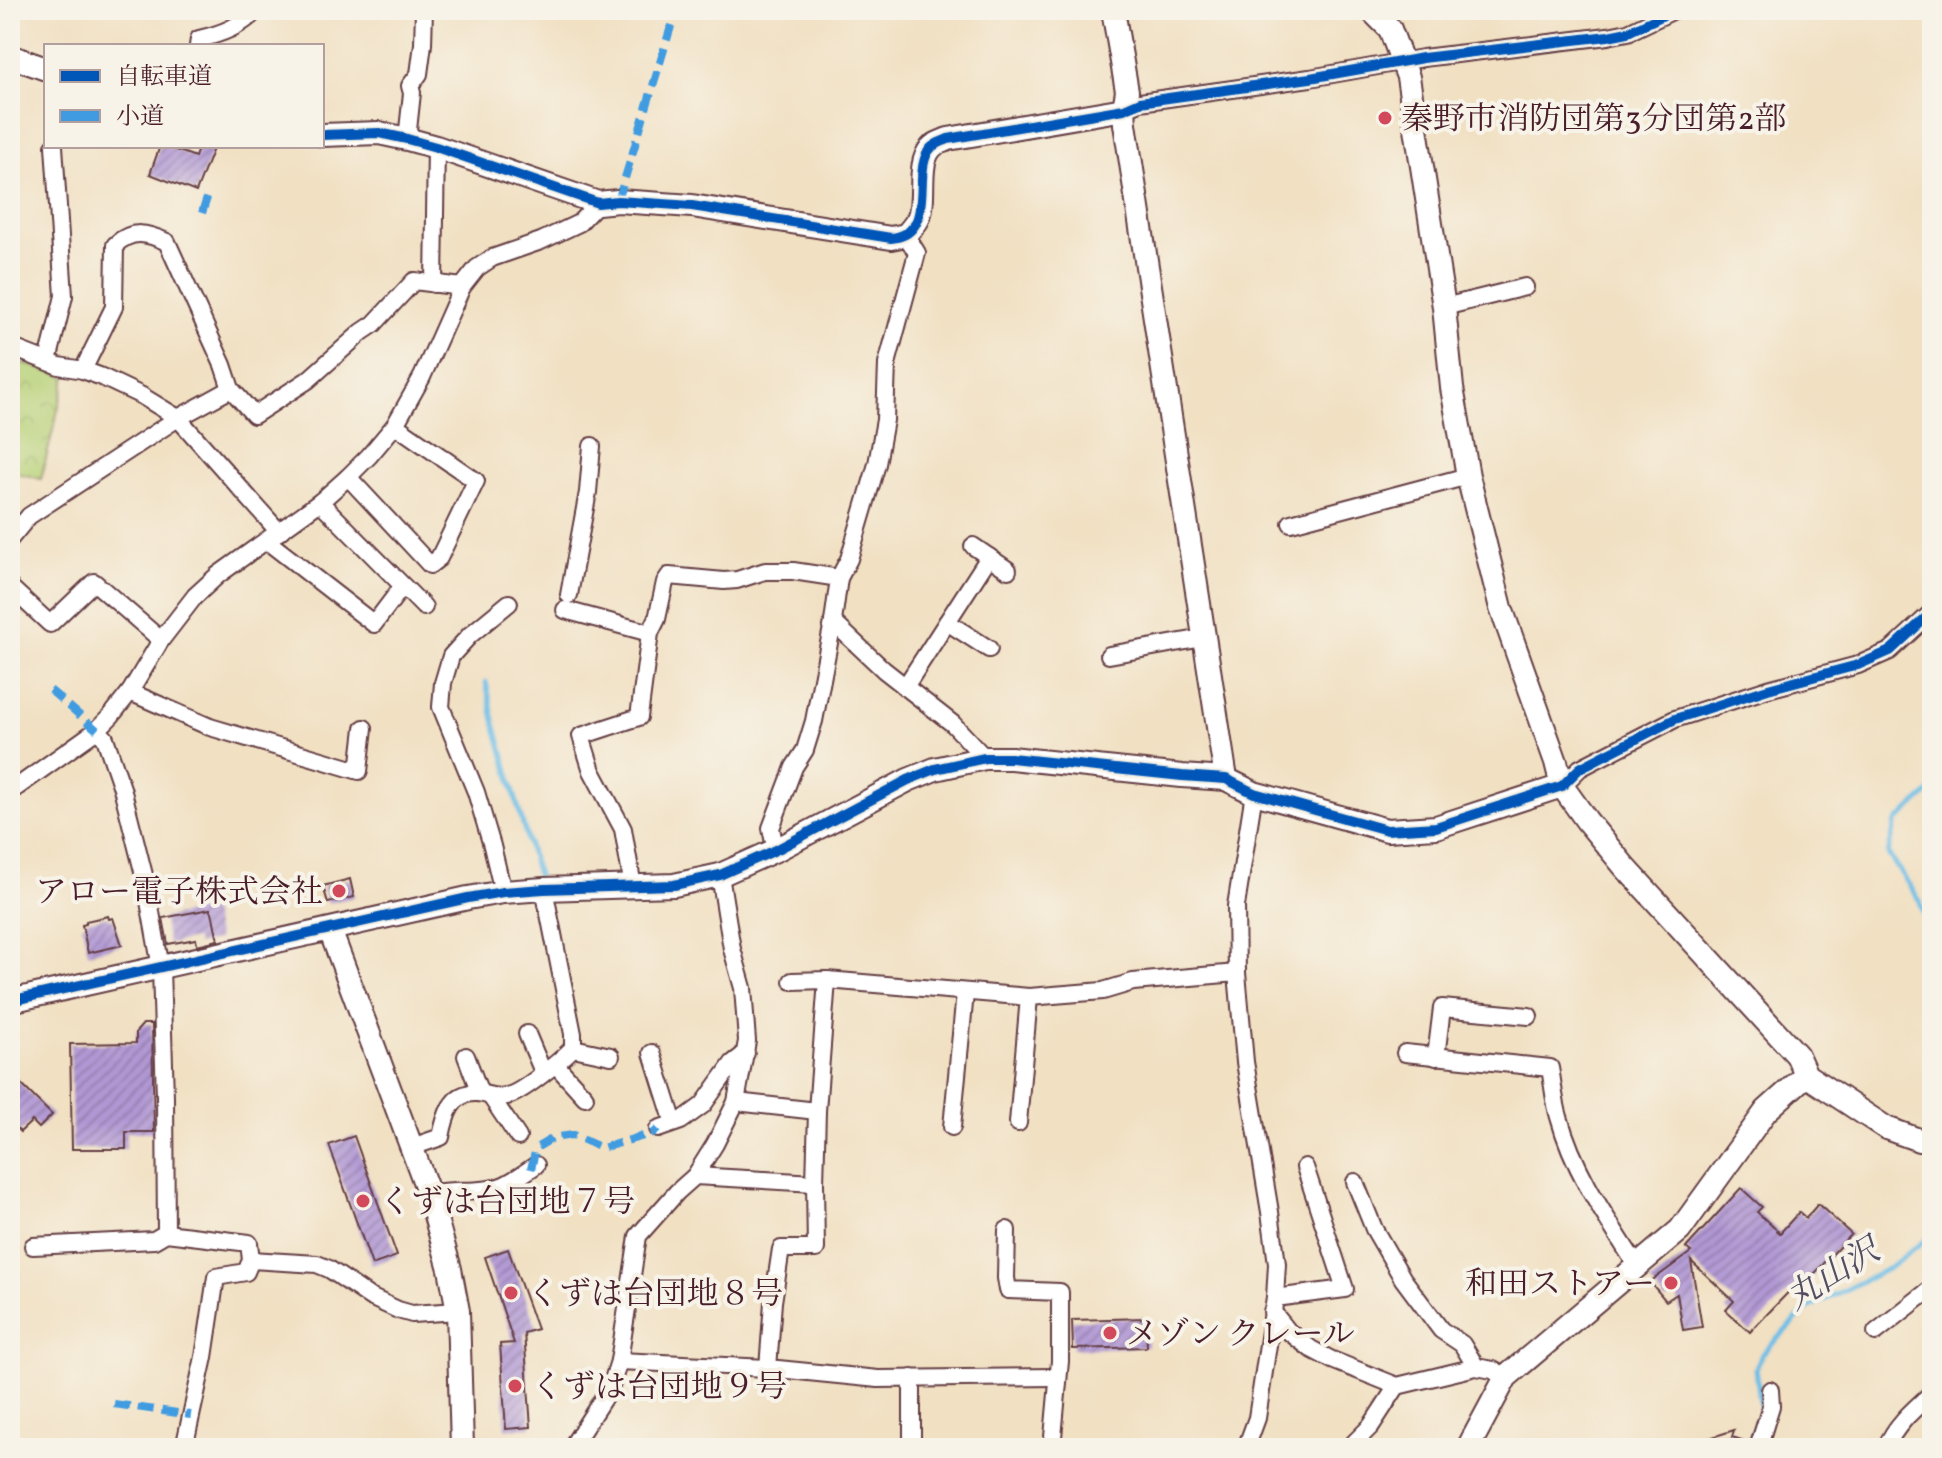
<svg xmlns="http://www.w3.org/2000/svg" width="1942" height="1458" font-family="Vollkorn,'Noto Serif JP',serif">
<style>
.park{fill:url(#park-crowns);stroke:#807850;stroke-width:2}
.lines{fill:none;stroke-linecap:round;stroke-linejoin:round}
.stream{stroke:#6abde6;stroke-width:5}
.building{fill:url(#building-hatch)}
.street-casing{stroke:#633c42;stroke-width:20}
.secondary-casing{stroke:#633c42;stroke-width:26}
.street{stroke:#fff;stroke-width:16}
.secondary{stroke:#fff;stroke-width:22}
.quiet{stroke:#409be1;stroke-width:8;stroke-dasharray:16 8;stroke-linecap:butt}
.cycleway-casing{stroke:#f7f3e8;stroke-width:15}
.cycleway{stroke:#0057b8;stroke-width:10}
.poi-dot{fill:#d1495b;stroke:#f7f3e8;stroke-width:3}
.labels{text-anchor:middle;stroke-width:8;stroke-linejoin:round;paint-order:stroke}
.poi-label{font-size:32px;fill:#4a1f2b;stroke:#f7f3e8;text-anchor:start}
.water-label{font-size:34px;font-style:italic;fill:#544e63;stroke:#f7f3e8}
</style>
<defs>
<pattern id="park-crowns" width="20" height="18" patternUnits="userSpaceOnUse" patternTransform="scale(2)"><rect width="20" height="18" fill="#b6d075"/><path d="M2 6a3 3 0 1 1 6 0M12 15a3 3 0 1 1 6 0" fill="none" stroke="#9eb265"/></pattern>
<pattern id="building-hatch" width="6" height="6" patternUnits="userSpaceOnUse" patternTransform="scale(2)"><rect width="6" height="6" fill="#b198d4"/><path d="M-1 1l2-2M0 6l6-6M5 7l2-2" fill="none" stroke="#927bac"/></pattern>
</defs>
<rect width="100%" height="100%" fill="#f7f3e8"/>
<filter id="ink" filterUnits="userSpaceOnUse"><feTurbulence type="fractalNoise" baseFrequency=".0125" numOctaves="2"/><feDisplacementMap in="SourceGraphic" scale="16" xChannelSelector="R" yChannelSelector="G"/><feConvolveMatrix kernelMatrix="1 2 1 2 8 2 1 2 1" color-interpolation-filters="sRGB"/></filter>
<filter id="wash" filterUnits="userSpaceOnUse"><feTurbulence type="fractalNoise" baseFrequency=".006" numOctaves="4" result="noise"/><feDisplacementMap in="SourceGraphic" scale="32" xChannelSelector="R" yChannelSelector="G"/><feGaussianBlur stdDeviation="1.8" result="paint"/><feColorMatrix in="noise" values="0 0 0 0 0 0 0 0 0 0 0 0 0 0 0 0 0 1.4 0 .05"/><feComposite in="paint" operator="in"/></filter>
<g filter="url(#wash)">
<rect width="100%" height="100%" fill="#f1e0c2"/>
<!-- park -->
<polygon class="park" points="20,362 66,377 41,479 10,471 10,420"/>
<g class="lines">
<!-- stream -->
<g class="stream">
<polyline points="486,682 494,720 537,875"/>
<polyline points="1932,790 1896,822 1888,854 1920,901 1932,940"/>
<polyline points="1747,1448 1761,1411 1756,1368 1762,1354 1808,1308 1889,1268 1932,1235"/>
</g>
</g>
<g id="blocks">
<!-- building -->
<g class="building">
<polygon points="160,146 166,146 195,157 199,146 214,146 196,192 150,174"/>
<polygon points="350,879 354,897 328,903 323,886"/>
<polygon points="210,909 211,912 212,912 218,940 197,945 196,939 168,944 163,918"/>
<polygon points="108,916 109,919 113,918 122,945 88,953 82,925 86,924 86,921"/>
<polygon points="143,1024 152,1024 154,1132 126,1132 126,1149 72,1149 70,1044 136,1043 136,1032"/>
<polygon points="10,1073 52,1115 39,1128 32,1121 20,1132 10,1122"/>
<polygon points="354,1136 397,1256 372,1265 329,1145"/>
<polygon points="1741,1188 1762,1207 1757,1212 1780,1233 1799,1212 1806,1218 1818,1204 1851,1234 1806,1283 1801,1279 1750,1332 1726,1310 1734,1301 1691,1261 1702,1327 1683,1330 1677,1294 1666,1301 1650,1282 1691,1252 1686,1248"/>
<polygon points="508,1249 537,1329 524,1333 531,1427 506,1429 500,1344 514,1343 485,1257"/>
<polygon points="1146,1318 1147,1347 1073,1349 1072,1320"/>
<polygon points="1734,1430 1732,1437 1748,1442 1747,1448 1689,1448 1688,1445"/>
</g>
</g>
</g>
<g filter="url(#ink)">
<use href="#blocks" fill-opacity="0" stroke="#633c42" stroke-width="2"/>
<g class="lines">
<defs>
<g id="street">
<path d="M198,46l1,-7c22,-5 41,-12 58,-29"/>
<polyline points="1124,109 1140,102 1310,78 1423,58 1608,36 1628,32 1674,10"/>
<polyline points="407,139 412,93 410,86 419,74 423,44 424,10"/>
<polyline points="434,284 436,147"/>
<polyline points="1444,307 1525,287"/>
<polyline points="18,350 59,366 83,370 102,377 142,396 178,418 279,532"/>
<polyline points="48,361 64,296 54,146"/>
<path d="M83,370l31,-63 1,-62c17,-16 32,-12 52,-3l56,123 8,24 23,26 54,-35 54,-48 12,-8 40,-43 48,6"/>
<polyline points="348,477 430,565 439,558 476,481 395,425"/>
<polyline points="320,502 424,607"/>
<polyline points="1291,523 1468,476"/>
<polyline points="10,539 29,516 178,418 231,389"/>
<polyline points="267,541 374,624 402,587"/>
<polyline points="973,546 1008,570"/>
<polyline points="10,587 50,624 94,582 161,640"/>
<polyline points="569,595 588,492 592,446"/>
<polyline points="565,610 650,633"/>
<polyline points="833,622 884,670 953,724 985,758"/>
<polyline points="947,622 989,649"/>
<polyline points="1109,655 1203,638"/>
<polyline points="905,687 989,557"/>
<polyline points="130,692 210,727 359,771 364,728"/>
<polyline points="97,730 105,738 122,788 145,879 161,968 165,1097 166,1233"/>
<polyline points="1562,786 1580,768 1675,719 1768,689 1858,665 1890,651 1932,612"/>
<polyline points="10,792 97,730 111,716 130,692 161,640 195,596 218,575 320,502 348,477 369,456 395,425 422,377 462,287 477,268 492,258 541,241 579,223 598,203"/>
<polyline points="778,849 773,838 771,828 794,767 805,750 814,721 833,622 839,578 849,559 877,464 885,420 887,364 917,253 906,235"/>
<polyline points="633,887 623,829 592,771 581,736 639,717 650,633 657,619 665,582 669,576 724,581 737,580 765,571 793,571 839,578"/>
<polyline points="503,892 492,846 476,792 441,707 443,683 451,656 470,635 509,603"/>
<polyline points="792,981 827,980 1029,997 1103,991 1133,982 1237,973"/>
<polyline points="527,1034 543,1072"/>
<polyline points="573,1048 611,1056"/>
<polyline points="652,1053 674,1123"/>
<path d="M1405,1053l145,15c3,16 4,33 9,49 15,55 48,102 78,149"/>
<polyline points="466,1056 480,1093"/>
<polyline points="1436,1057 1442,1008 1529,1016"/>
<polyline points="556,1065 585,1097"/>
<polyline points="491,1097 518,1137"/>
<polyline points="736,1102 817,1111"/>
<polyline points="1018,1123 1029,997"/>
<polyline points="952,1127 965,993"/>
<polyline points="658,1129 681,1121 703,1105 733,1063 746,1053"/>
<path d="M412,1147l29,-10c4,-20 10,-46 36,-44 11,1 19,6 30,3 15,-3 54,-36 66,-48v-14l-29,-145"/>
<polyline points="695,1176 815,1183"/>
<polyline points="1355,1182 1374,1229 1403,1279 1441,1330 1462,1344 1476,1367"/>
<path d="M429,1194c22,-6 54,0 75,-9 11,-5 22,-13 32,-20"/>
<polyline points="1007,1230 1006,1278 1008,1290 1060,1292 1060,1361 1052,1448"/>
<polyline points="33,1246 154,1240 166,1233 249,1243 251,1260 246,1272 216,1277 204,1357 184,1448"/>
<polyline points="251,1260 317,1264 329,1269 370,1297 398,1310 412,1314 458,1311"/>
<polyline points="1275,1298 1345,1289 1305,1167"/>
<polyline points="1272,1311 1288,1331 1311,1349 1332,1360 1397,1386 1476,1367 1493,1370 1506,1377"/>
<polyline points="1876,1332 1932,1288"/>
<polyline points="619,1361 768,1368 878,1379 1058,1377"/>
<polyline points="768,1368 773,1302 781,1249 816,1249 815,1183 817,1111 827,980"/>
<polyline points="571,1448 602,1400 612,1383 619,1361 638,1236 677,1192 695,1176 715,1144 736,1102 747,1041 743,988 732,949 720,875"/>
<polyline points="912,1448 912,1378"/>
<polyline points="1246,1448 1257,1418 1275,1298 1277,1264 1270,1212 1245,1062 1237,973 1236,906 1254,793"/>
<polyline points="1349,1448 1371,1426 1397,1386"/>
<polyline points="1758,1448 1771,1406 1770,1390"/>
<path d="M1886,1448c9,-23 28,-39 46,-55"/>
</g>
<g id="secondary">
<polyline points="1113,10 1127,91 1124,109 1125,124 1226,779"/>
<polyline points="1371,10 1390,29 1408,77 1444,307 1452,388 1468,476 1501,608 1556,762 1562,786 1587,821 1624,866 1797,1055 1806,1075 1886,1128 1919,1140 1932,1141"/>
<polyline points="10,56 46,69"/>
<path d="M322,135l57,-2 28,6 29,8 162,56 20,-2 74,5 199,32 15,-3c4,-5 9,-10 12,-16 9,-20 -2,-54 13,-71 4,-5 11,-6 17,-9l176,-30"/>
<polyline points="330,930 429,1194 450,1269 458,1311 462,1448"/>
<polyline points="10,1001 468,898 503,892 544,889 674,885 720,875 778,849 908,780 935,769 985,758 1011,758 1182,776 1226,779 1254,793 1387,830 1436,827 1562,786"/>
<polyline points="1468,1448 1506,1377 1680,1230 1766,1111 1806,1075"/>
</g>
</defs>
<!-- street casing -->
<use href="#street" class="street-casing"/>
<!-- secondary casing -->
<use href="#secondary" class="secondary-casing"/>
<!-- street -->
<use href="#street" class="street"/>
<!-- secondary -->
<use href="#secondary" class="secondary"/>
<!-- quiet -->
<g class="quiet">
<polyline points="618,201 676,10"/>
<polyline points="202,213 207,198"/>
<polyline points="50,690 97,730"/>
<polyline points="531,1169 536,1148 553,1138 573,1135 602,1148 654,1133 658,1129"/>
<polyline points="114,1404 191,1415"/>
</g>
<defs>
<g id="cycleway">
<path d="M322,135l57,-2 28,6 29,8 162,56 20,-2 74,5 199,32c48,-4 19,-69 40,-90 5,-5 11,-6 17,-9l176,-30 16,-7 170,-24 113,-20 185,-22 20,-4 46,-22"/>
<polyline points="10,1001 468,898 503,892 544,889 674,885 720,875 778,849 908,780 935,769 985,758 1011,758 1182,776 1226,779 1254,793 1387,830 1436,827 1562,786 1580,768 1675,719 1768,689 1858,665 1890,651 1932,612"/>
</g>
</defs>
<!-- cycleway casing -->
<use href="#cycleway" class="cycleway-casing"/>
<!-- cycleway -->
<use href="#cycleway" class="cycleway"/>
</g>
</g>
<!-- markers -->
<g class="poi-dot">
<circle cx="1385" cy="118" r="8"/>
<circle cx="339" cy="891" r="8"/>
<circle cx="363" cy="1201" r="8"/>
<circle cx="1671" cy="1283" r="8"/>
<circle cx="511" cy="1293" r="8"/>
<circle cx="1110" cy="1333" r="8"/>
<circle cx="515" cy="1386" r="8"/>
</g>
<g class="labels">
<!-- poi labels -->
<g class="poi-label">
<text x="1401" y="129">秦野市消防団第3分団第2部</text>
<text x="323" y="902" text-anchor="end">アロー電子株式会社</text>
<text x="379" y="1212">くずは台団地７号</text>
<text x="1655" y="1294" text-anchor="end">和田ストアー</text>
<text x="527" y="1304">くずは台団地８号</text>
<text x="1126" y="1344">メゾン クレール</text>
<text x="531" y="1397">くずは台団地９号</text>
</g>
<!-- water labels -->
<g class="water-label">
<text transform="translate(1832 1273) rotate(-32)" y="12">丸山沢</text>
</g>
</g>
<!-- margin -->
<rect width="1942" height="1458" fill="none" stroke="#f7f3e8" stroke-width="40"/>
<!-- legend -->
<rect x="44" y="44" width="280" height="104" fill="#f7f3e8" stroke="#b29e9c" stroke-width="2"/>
<rect x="60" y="70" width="40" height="12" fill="#0057b8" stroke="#b29e9c" stroke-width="2"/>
<text x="116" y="84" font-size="24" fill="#4a1f2b">自転車道</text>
<rect x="60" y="110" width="40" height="12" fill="#409be1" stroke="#b29e9c" stroke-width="2"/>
<text x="116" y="124" font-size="24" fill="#4a1f2b">小道</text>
</svg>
